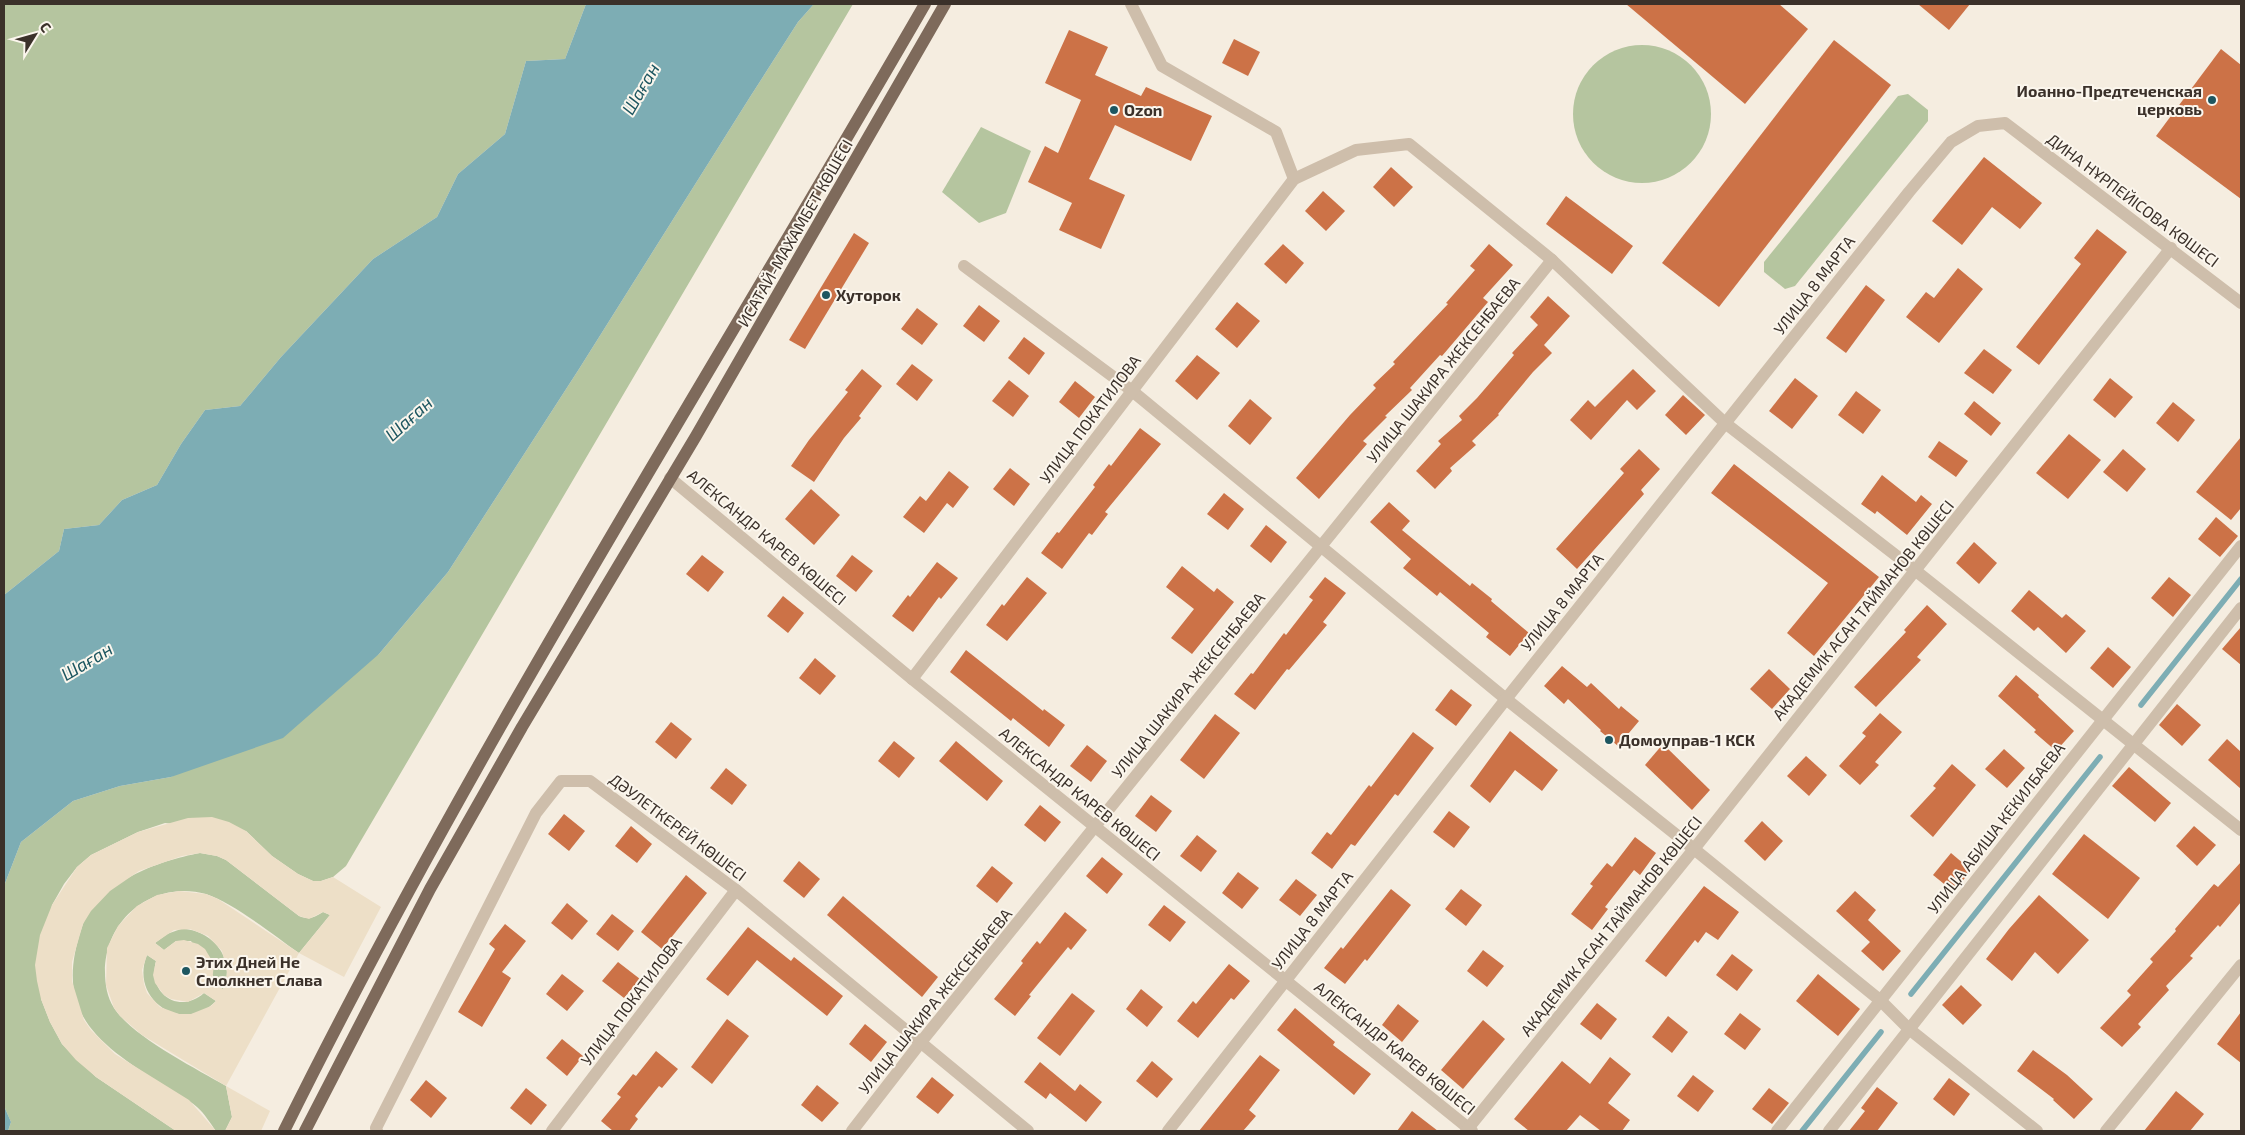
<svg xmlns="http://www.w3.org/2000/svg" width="2245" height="1135" font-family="'Exo 2',sans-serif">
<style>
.green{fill:#b5c59f}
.plaza{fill:#eddfc7;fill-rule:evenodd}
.water{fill:#7dadb4}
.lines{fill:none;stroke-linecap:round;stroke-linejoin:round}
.stream{stroke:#7dadb4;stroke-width:5.5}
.building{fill:#cc7247}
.minor{stroke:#cebeab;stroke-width:12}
.major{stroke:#7e6a5b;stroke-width:12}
.poi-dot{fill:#1d5660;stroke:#fbf6ed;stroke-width:2}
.labels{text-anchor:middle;stroke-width:4;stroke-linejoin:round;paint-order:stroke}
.poi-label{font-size:16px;font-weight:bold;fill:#3b312a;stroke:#fbf6ed;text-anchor:start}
.street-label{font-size:16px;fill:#3b312a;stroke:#fbf6ed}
.water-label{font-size:18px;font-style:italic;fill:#1d5660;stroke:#fbf6ed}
</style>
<rect width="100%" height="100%" fill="#f5ede0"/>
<!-- green -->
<g class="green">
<polygon points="4,4 586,4 565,59 526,61 505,134 458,174 437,217 373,259 281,357 240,406 205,410 181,444 157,485 122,500 99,525 64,529 59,551 4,595"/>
<polygon points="814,4 853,4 346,866 333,877 321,881 313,881 298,874 272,856 246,831 165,823 138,832 91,855 77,867 64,884 52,905 41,999 50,1022 62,1044 96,1077 176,1131 8,1131 11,1122 4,1106 4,886 21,842 73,801 120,786 171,777 379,654 448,572 579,369 750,97 798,22"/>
<circle cx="1642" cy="114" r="69"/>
<polygon points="1908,94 1928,110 1928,121 1795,286 1785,289 1764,272 1764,262 1898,96"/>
<polygon points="981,127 1031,151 1006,213 979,223 942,192"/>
<path d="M200,853l17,3 9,4 73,56c9,4 15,2 24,-4l7,3 -31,38c-24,-17 -67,-51 -93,-59 -52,-14 -101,24 -101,78 0,12 2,25 9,36 19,29 81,60 112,78l6,31 -7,14h-9c-6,-8 -11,-17 -19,-24 -9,-8 -22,-14 -32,-20 -66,-44 -113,-72 -83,-160 16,-45 76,-66 118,-74z"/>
<path d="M181,929c31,0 56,30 42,61l-11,-8 1,-6 -22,-35h-15l-12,9 -9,-7 12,-9z"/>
<path d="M147,955l9,6c-9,33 24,54 48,32l12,8c-33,34 -87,-1 -69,-46z"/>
</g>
<!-- plaza -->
<path class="plaza" d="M212,817l17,5 17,9 26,25 26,18 15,7h8l12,-4 48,30 -37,70 -45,-24 -73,133 44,25 -9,20h-36l7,-14 -6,-31 -84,-51 -22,-19 -6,-8 -8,-23 1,-37 11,-22 19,-20 20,-11 22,-4 27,3 12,5 81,54 31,-38 -7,-3 -14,7 -10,-3 -73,-56 -9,-4 -17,-3 -18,3 -43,15 -29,20 -19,20 -8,13 -11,38v19l12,39 7,10 24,24 74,46 27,31h-40l-80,-54 -20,-17 -14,-16 -12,-22 -9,-23 -4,-18 -2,-16 5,-30 12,-30 25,-38 14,-12 47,-23 50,-14zM190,929l18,7 14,15 5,21 -1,11 -3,6 -11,-7 2,-18 -9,-15 -7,-5 -14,-4 -8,1 -12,9 -9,-7 19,-13zM147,955l9,6 -3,14 2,8 9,12 7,4 17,3 16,-9 12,8 -5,5 -20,8h-12l-19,-7 -13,-14 -3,-9 -2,-14z"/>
<!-- water -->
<g class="water">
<polygon points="586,4 814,4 798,22 750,97 579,369 448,572 379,654 283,738 171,777 120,786 73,801 21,842 4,886 4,595 59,551 64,529 99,525 122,500 157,485 181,444 205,410 240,406 281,357 373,259 437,217 458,174 505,134 526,61 565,59"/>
<polygon points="4,1106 11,1122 8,1131 4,1131"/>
</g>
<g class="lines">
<!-- stream -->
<g class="stream">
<polyline points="2141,705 2241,579"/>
<polyline points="1911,994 2100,757"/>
<polyline points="1802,1131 1881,1032"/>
</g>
</g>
<!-- building -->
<g class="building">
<polygon points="1626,4 1779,4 1808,29 1745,104"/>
<polygon points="1918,4 1970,4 1949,30"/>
<polygon points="1069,30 1108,47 1095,75 1141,96 1146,87 1212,116 1191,161 1115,125 1089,179 1125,195 1101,249 1059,230 1072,203 1028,182 1045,146 1058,153 1081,100 1045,83"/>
<polygon points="1234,39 1260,52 1248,76 1222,63"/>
<polygon points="1834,40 1891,85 1719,307 1662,263"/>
<polygon points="2221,49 2241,65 2241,199 2156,136"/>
<polygon points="1984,157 2042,203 2020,229 1992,207 1962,245 1932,221"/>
<polygon points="1391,167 1413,187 1394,207 1373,187"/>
<polygon points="1323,191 1345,211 1326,231 1305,211"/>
<polygon points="1566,196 1633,246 1612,274 1546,224"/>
<polygon points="2097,229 2127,252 2039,365 2016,347 2081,264 2074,258"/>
<polygon points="854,233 869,243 805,349 789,340"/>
<polygon points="1283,244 1304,263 1286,284 1264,264"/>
<polygon points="1489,244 1513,265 1483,298 1488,302 1442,356 1440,355 1410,388 1412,390 1385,416 1387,417 1363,441 1367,444 1319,499 1296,478 1350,415 1376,388 1373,385 1395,364 1393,362 1448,304 1446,303 1475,270 1470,266"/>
<polygon points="1958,268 1983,289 1939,343 1906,317 1926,292 1934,298"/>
<polygon points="1866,285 1885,300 1846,353 1826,338"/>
<polygon points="1548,296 1570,316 1544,345 1552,353 1533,372 1498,414 1499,415 1472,441 1476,445 1450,468 1452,471 1435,489 1416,471 1441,444 1438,441 1462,420 1459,416 1477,398 1514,355 1512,353 1538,325 1530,317"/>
<polygon points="1237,302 1260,321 1237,348 1215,329"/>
<polygon points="979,305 1000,321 984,342 963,326"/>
<polygon points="917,308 938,324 922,345 901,329"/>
<polygon points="1024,337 1045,353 1029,375 1008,358"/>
<polygon points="1984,349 2012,370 1993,394 1964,373"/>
<polygon points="1197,355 1220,373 1197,400 1175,381"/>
<polygon points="912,364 933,380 917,401 896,384"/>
<polygon points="862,369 882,386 859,416 861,418 844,438 814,482 791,466 809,440 848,392 845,390"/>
<polygon points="1633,369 1656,391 1637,410 1627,400 1591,440 1570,420 1588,400 1595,407"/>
<polygon points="1795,378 1818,396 1792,429 1769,411"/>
<polygon points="2110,378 2133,397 2115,418 2093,400"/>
<polygon points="1009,380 1029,396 1013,417 992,401"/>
<polygon points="1075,381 1095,397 1079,418 1059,402"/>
<polygon points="1856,391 1881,410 1863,434 1838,415"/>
<polygon points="1683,395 1705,415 1686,435 1665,415"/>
<polygon points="1250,399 1272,418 1250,445 1228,426"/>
<polygon points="1974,401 2001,423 1991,436 1964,414"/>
<polygon points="2173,402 2195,420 2178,442 2156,423"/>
<polygon points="1140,428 1161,444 1105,512 1108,514 1092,535 1089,533 1062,569 1041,553 1057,532 1059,533 1095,487 1093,485 1109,464 1111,466"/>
<polygon points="2069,434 2101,460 2068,499 2036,473"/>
<polygon points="2241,437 2241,508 2231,520 2196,492"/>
<polygon points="1939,441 1968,461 1956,477 1928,457"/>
<polygon points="1639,449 1660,469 1641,490 1644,494 1577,569 1556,549 1624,473 1620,469"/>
<polygon points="2123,449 2146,469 2127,492 2103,472"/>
<polygon points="1734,464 1879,577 1814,656 1787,633 1828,583 1711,493"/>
<polygon points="1010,468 1030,484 1014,506 993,489"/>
<polygon points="949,471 969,487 953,508 947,503 924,533 903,517 920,496 926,501"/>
<polygon points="1882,475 1916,502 1921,495 1932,504 1907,535 1877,511 1875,514 1861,504"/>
<polygon points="811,489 840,515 814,545 785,519"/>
<polygon points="1224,493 1244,509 1228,530 1207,514"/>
<polygon points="1389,502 1410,521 1402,530 1470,586 1472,583 1492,599 1491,601 1529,633 1510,656 1486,637 1489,633 1440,592 1437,596 1403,568 1411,559 1370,522"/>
<polygon points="2216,517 2238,536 2220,557 2198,539"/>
<polygon points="1266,525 1287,542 1271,563 1250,546"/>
<polygon points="1974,542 1997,563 1979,584 1956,563"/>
<polygon points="702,555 724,572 708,592 686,574"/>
<polygon points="852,555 873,571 856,592 836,576"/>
<polygon points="937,562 958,578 941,599 939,597 913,632 892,616 908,595 910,597"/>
<polygon points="1182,566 1214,592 1217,588 1234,602 1192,654 1171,638 1194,609 1166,587"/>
<polygon points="1027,577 1047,593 1007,641 986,625 1002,604 1004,606"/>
<polygon points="1325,577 1346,593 1323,622 1327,625 1289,670 1287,669 1255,710 1234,694 1251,673 1253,674 1284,633 1286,635 1313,600 1309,597"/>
<polygon points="2169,577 2191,595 2173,617 2151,598"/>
<polygon points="2029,590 2062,618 2066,614 2086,631 2066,653 2038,627 2034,631 2011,611"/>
<polygon points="783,596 804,613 788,633 767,616"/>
<polygon points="1927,605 1947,624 1917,657 1921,660 1876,707 1854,687 1906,632 1904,630"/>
<polygon points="2241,627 2241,665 2222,649"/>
<polygon points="2108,647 2131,667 2113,688 2090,668"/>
<polygon points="966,650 1043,711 1044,709 1065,725 1049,747 1013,718 1011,721 950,672"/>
<polygon points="815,658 836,676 820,695 799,678"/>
<polygon points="1562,666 1587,687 1591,683 1619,709 1621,706 1639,721 1618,746 1600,731 1601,730 1568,699 1564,704 1544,686"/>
<polygon points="1769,669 1790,689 1772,709 1750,689"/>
<polygon points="2016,675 2039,695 2038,697 2074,731 2056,751 2034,732 2036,730 1998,696"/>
<polygon points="1451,689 1472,705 1456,726 1435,710"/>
<polygon points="2177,704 2201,725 2182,746 2159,725"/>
<polygon points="1880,713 1902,732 1875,762 1879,765 1860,785 1839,766 1866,736 1862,733"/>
<polygon points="1215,714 1240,733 1204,779 1180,760"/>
<polygon points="671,722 692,739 676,759 655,742"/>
<polygon points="1510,731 1558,770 1542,791 1515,770 1490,803 1470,786"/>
<polygon points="1413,732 1434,748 1398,796 1395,794 1355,846 1351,844 1332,869 1311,853 1327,832 1331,835 1369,785 1371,787"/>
<polygon points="2227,739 2241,752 2241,789 2208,760"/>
<polygon points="894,741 915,758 899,778 878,761"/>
<polygon points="956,741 1003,781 987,801 939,761"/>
<polygon points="1663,744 1710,790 1692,810 1645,765"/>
<polygon points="1087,745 1107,761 1091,782 1070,766"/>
<polygon points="2004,749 2025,768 2007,788 1985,769"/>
<polygon points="1806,756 1827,775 1809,796 1787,776"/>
<polygon points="1952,764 1976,785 1933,837 1910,816 1936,788 1933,786"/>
<polygon points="2129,767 2171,803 2155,822 2112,786"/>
<polygon points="726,768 747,785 732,805 710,788"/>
<polygon points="1151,795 1172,811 1156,832 1135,816"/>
<polygon points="1040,805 1061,822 1045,842 1024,825"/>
<polygon points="1449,811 1470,827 1454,848 1433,832"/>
<polygon points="564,814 585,831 569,851 548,834"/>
<polygon points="1762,821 1783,841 1765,861 1744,841"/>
<polygon points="631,826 652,844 637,863 615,846"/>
<polygon points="2194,826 2216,845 2197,866 2176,846"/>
<polygon points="2084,834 2140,878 2108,919 2052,874"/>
<polygon points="1197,835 1217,851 1201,872 1180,856"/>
<polygon points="1635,837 1656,853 1640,875 1634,870 1605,907 1608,909 1592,930 1571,914 1593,886 1590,884 1607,863 1612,867"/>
<polygon points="1951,853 1971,870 1954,892 1933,875"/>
<polygon points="1102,857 1123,874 1107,894 1086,876"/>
<polygon points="799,861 820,879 804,898 783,881"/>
<polygon points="2241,862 2241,902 2220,927 2218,925 2190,956 2193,958 2166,986 2169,990 2138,1024 2141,1027 2122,1047 2100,1028 2131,995 2127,991 2153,962 2150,959 2176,931 2175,929 2214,884 2218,887"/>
<polygon points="992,866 1013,883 997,903 976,886"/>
<polygon points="1238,872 1259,888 1242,909 1222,893"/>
<polygon points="686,875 707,893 662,949 641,932"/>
<polygon points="1296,879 1317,895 1300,916 1279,900"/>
<polygon points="1704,886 1739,912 1718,940 1706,932 1698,943 1695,940 1666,977 1645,961"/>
<polygon points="1391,889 1411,905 1367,961 1365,959 1345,984 1324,968 1341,947 1343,949"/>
<polygon points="1461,889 1482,905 1466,926 1445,909"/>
<polygon points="1855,891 1876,910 1868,920 1901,951 1883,971 1861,951 1870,942 1836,911"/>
<polygon points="2039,895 2089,940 2058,974 2035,952 2012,981 1986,959 2009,929"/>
<polygon points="843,896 938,977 922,997 827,915"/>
<polygon points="567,903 588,921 572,940 551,923"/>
<polygon points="1164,905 1186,922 1170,942 1148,925"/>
<polygon points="1065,912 1087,930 1071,950 1068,947 1029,995 1031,996 1015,1016 994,999 1023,963 1021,961 1037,941 1040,944"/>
<polygon points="612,914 634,931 618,951 596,934"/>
<polygon points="505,924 526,941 502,972 511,978 482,1027 458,1012 495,949 489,944"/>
<polygon points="748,927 791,961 794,957 843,996 827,1016 757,960 728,996 706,979"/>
<polygon points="1483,950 1504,966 1487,987 1467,971"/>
<polygon points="1732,954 1753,970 1737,991 1716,975"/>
<polygon points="618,962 640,979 624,998 602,981"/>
<polygon points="1229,964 1250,981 1234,1000 1231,998 1198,1038 1177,1021 1193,1001 1196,1004"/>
<polygon points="562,974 584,991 567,1011 546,994"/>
<polygon points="1818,974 1860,1009 1838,1036 1796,1001"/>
<polygon points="1961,985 1982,1005 1963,1025 1942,1005"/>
<polygon points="1141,989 1163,1007 1147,1027 1126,1009"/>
<polygon points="1072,993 1095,1011 1060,1056 1037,1038"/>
<polygon points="1597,1003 1617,1019 1601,1040 1580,1024"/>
<polygon points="1398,1004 1419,1021 1402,1042 1382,1025"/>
<polygon points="1295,1008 1335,1042 1333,1045 1371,1074 1354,1095 1277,1030"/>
<polygon points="2241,1012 2241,1063 2217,1044"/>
<polygon points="1740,1013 1761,1029 1745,1050 1724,1034"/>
<polygon points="1668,1016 1688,1032 1672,1053 1652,1037"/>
<polygon points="727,1019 749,1036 712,1084 691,1067"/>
<polygon points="1483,1020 1505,1039 1463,1089 1441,1070"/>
<polygon points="865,1024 887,1042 871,1062 849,1044"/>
<polygon points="562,1039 583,1056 567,1076 546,1058"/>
<polygon points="2033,1050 2067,1075 2093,1099 2074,1119 2053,1100 2054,1099 2017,1071"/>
<polygon points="656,1051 678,1069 662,1088 659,1086 635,1116 638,1119 629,1131 613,1131 601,1121 621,1097 617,1094 633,1074 636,1076"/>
<polygon points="1260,1055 1280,1070 1249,1110 1256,1116 1243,1131 1199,1131"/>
<polygon points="1610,1057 1631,1074 1608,1103 1630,1120 1622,1131 1601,1131 1580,1115 1566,1131 1529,1131 1514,1119 1562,1061 1590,1084"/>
<polygon points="1152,1061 1173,1079 1157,1098 1136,1081"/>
<polygon points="1040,1062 1075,1091 1080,1084 1102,1102 1086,1122 1050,1093 1046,1099 1024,1082"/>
<polygon points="1693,1075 1714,1091 1698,1112 1677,1096"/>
<polygon points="932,1077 954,1095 938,1114 916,1097"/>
<polygon points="1949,1078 1970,1094 1954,1116 1933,1099"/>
<polygon points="426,1080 447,1098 431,1118 410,1100"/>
<polygon points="817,1085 839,1103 822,1122 801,1105"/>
<polygon points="1877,1087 1898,1103 1877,1131 1849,1131 1865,1111 1861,1108"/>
<polygon points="526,1088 547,1105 531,1125 510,1108"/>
<polygon points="1769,1088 1789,1103 1772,1124 1752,1109"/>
<polygon points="2176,1091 2204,1114 2190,1131 2144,1131"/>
<polygon points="1412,1111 1438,1131 1397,1131"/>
</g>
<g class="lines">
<!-- minor -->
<g class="minor">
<polyline points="1131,4 1162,66 1276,132 1294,179"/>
<polyline points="964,266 1131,390 1506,699 1694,849 1881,1001 1909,1029 2037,1131"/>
<polyline points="670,478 912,679 1472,1131"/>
<polyline points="912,679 1294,179 1356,150 1409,144 1552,260 1725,423 1916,571 2241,830"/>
<polyline points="377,1131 376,1128 536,813 561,781 590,781 736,890 1028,1131"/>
<polyline points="552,1131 736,890"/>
<polyline points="852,1131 921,1042 1552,260"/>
<polyline points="1168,1131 1506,699 1909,192 1951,142 1978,126 2005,123 2241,303"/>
<polyline points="1466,1131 1694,849 2171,248"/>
<polyline points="1777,1131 2241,546"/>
<polyline points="1829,1131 2241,608"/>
<polyline points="2106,1131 2241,965"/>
</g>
<!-- major -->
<g class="major">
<path d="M284,1131c192,-388 425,-753 641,-1127"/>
<polyline points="305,1131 430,889 522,727 696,436 945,4"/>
</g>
</g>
<!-- markers -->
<g class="poi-dot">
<circle cx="2212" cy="100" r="5"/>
<circle cx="1114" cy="110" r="5"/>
<circle cx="826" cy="295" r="5"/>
<circle cx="1609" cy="740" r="5"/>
<circle cx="186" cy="971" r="5"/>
</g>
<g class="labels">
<!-- poi labels -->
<g class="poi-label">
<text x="2202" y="97" text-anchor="end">Иоанно-Предтеченская<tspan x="2202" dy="18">церковь</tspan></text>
<text x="1124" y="116">Ozon</text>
<text x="836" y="301">Хуторок</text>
<text x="1619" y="746">Домоуправ-1 КСК</text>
<text x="196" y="968">Этих Дней Не<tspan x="196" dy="18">Смолкнет Слава</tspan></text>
</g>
<!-- street labels -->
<g class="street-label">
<text transform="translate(2133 200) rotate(37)" y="6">ДИНА НҰРПЕЙІСОВА КӨШЕСІ</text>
<text transform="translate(795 233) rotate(-60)" y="6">ИСАТАЙ-МАХАМБЕТ КӨШЕСІ</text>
<text transform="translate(1814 285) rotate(-52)" y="6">УЛИЦА 8 МАРТА</text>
<text transform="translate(1443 370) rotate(-51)" y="6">УЛИЦА ШАКИРА ЖЕКСЕНБАЕВА</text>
<text transform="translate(1090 419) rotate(-53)" y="6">УЛИЦА ПОКАТИЛОВА</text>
<text transform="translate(767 537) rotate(40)" y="6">АЛЕКСАНДР КАРЕВ КӨШЕСІ</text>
<text transform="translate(1562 602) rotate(-51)" y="6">УЛИЦА 8 МАРТА</text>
<text transform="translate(1863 610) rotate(-51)" y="6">АКАДЕМИК АСАН ТАЙМАНОВ КӨШЕСІ</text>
<text transform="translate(1188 685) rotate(-51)" y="6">УЛИЦА ШАКИРА ЖЕКСЕНБАЕВА</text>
<text transform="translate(1080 794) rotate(39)" y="6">АЛЕКСАНДР КАРЕВ КӨШЕСІ</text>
<text transform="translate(678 827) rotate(37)" y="6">ДӘУЛЕТКЕРЕЙ КӨШЕСІ</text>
<text transform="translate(1996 828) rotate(-52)" y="6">УЛИЦА АБИША КЕКИЛБАЕВА</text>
<text transform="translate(1312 920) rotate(-52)" y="6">УЛИЦА 8 МАРТА</text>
<text transform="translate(1611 926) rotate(-51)" y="6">АКАДЕМИК АСАН ТАЙМАНОВ КӨШЕСІ</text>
<text transform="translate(631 1001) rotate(-53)" y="6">УЛИЦА ПОКАТИЛОВА</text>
<text transform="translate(935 1001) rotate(-51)" y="6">УЛИЦА ШАКИРА ЖЕКСЕНБАЕВА</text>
<text transform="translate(1395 1048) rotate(39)" y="6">АЛЕКСАНДР КАРЕВ КӨШЕСІ</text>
</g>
<!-- water labels -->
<g class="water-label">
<text transform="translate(641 89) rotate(-60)" y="6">Шаған</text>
<text transform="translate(409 419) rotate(-42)" y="6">Шаған</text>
<text transform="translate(87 662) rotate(-31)" y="6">Шаған</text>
</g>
</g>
<!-- border -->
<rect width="2245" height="1135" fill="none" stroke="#3b312a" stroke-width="10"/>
<!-- north arrow -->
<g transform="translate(35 35) rotate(53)" stroke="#fbf6ed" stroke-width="4" paint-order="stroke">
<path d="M0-4L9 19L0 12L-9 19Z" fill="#3b312a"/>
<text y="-8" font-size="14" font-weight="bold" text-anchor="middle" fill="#3b312a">С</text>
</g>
</svg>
